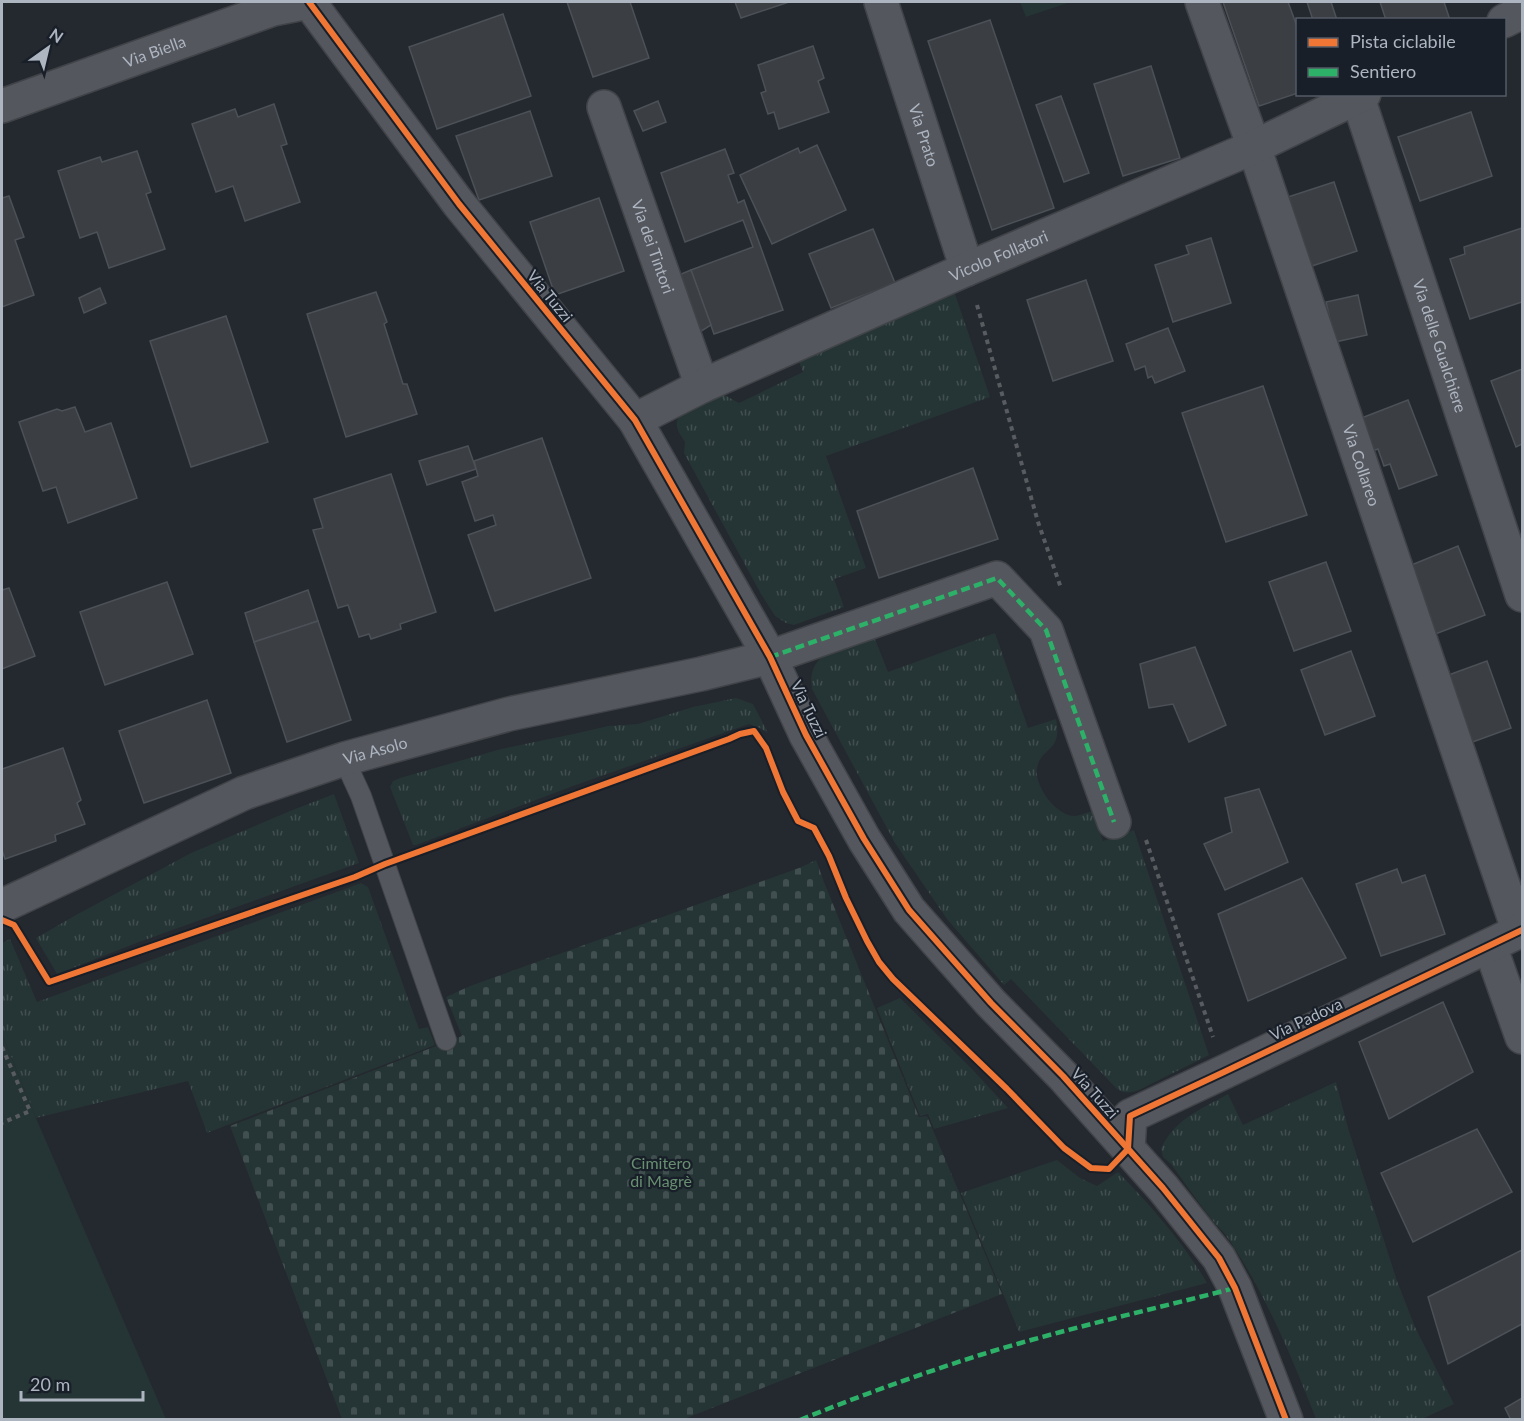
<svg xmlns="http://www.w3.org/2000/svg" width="1524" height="1421" font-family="Lato,sans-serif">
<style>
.grass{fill:url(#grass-tufts)}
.cemetery{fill:url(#cemetery-stones)}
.green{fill:#253435}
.building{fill:#3b3f44;stroke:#4c5057;stroke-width:1.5}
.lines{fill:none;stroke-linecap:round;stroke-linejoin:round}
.service-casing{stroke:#404348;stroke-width:22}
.minor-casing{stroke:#404348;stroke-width:36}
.path{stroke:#585c61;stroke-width:4;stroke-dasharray:4.5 4.5;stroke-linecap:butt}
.service{stroke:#54575d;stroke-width:20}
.minor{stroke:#54575d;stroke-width:33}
.quiet{stroke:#2db169;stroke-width:4.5;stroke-dasharray:9 4.5;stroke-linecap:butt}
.cycleway-casing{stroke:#191f28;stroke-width:10}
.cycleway{stroke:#f07635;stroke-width:6}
.labels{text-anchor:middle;stroke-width:4.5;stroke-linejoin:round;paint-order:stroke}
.street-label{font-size:16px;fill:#adb5c1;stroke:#191f28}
.park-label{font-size:16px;fill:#688f71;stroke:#191f28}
</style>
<defs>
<pattern id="grass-tufts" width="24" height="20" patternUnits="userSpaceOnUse" patternTransform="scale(1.5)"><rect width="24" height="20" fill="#253435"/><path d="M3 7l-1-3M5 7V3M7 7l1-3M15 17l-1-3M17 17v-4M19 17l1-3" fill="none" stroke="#424f50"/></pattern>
<pattern id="cemetery-stones" width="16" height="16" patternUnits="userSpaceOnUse" patternTransform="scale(1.5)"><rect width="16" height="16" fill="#253435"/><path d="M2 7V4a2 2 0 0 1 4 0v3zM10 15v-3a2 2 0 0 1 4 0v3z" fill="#424f50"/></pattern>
</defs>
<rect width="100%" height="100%" fill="#24292f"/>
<!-- grass -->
<g class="grass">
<path d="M955,294l35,103 -164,59 40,112 -32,11 10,28 -50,18 -8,-2 -11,-7 -14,-22 -77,-141 1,-11c-7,-11 -13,-18 -3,-30l37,-20 20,11 64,-31 -5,-14z"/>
<path d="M995,633l33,95 28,-9c7,33 -15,28 -19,49 -3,18 19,48 38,48 6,-1 13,-4 18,-5l10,30 31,-11 75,225 -70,35c-9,3 -14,4 -22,-1l-106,-110 -7,6 -57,-66 -52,-76 -83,-154c-2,-14 0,-23 10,-32l53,-18 13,33z"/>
<polygon points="736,698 753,704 768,733 760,728 749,724 573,786 416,845 413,845 390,787 393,781 400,778 501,749 578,733 608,726 638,724 693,707"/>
<polygon points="334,794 359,863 139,942 57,974 36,938 76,915 191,853 290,811"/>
<polygon points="361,883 368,887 419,1029 428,1027 435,1045 207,1133 188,1081 36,1118 2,1034 2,943 10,939 37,1002"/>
<polygon points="900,998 972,1069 1008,1108 934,1129 928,1114 920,1116 877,1008"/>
<path d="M1336,1082l12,46 49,153 18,46 39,77 -32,15h-106c-24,-61 -49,-122 -86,-178 -6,-9 -14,-16 -21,-25 -13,-17 -25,-34 -38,-52l-8,-7 -2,-9c15,-30 39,-38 67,-54l15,31z"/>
<path d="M1057,1160l23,18 17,8 21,-14c33,34 65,70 89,111l-188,49 -58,-139z"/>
</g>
<!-- cemetery -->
<polygon class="cemetery" points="816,860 824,882 919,1117 927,1116 1002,1294 684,1419 342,1419 230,1126 462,1036 446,997 470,986 799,868"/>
<!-- green -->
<g class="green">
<polygon points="1020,2 1071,2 1026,17"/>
<polygon points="2,1034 36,1118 166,1419 2,1419"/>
</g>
<!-- building -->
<g class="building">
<polygon points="567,2 630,2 649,58 593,77"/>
<polygon points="735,2 789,2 741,18"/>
<polygon points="1223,2 1288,2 1298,29 1298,93 1259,106"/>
<polygon points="1307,2 1331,2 1337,20 1313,20"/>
<polygon points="1380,2 1444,2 1450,20 1386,20"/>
<polygon points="503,14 531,96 437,129 409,47"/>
<polygon points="990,20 1054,208 992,230 928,41"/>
<polygon points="813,46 824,78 818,81 829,112 779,129 774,112 768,114 761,93 766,91 758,65"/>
<polygon points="1151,66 1180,158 1123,176 1094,84"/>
<polygon points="1061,96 1089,173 1064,182 1036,105"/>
<polygon points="658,101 666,122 643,131 634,111"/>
<polygon points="274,104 287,144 281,146 300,202 245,221 233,186 216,192 192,124 235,109 238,117"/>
<polygon points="530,111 552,176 479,200 456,136"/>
<polygon points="1471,112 1492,176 1420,201 1398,137"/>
<polygon points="817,145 846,210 772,244 740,175 798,148 800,153"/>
<polygon points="725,149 734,173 728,175 738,203 744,200 783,310 714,334 691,270 753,247 743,220 685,242 661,173"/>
<polygon points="137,151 151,192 146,194 165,249 109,268 97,232 80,238 58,171 100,157 102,162"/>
<polygon points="1334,182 1357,251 1309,267 1285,198"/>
<polygon points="9,196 24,237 15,240 34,295 2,307 2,198"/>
<polygon points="599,198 624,271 555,295 530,222"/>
<polygon points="1522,228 1522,302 1470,319 1450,259 1465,254 1464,247"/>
<polygon points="873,229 895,283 831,308 809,254"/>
<polygon points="1211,238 1231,303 1173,322 1155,265 1189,254 1186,246"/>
<polygon points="691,270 711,325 695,335 674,277"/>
<polygon points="1086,280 1113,361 1053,381 1027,300"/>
<polygon points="100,288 106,303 84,313 79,298"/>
<polygon points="376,292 387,322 384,324 403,384 407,384 417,414 346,437 307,314"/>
<polygon points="1358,295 1367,335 1335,342 1326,302"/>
<polygon points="226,316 268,442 191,467 150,341"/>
<polygon points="1168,328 1185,371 1155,383 1152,376 1148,378 1145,366 1135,370 1126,344"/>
<polygon points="1522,369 1522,444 1516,447 1491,381"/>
<polygon points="1263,386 1307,515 1226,542 1182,413"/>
<polygon points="1408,400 1437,475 1399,489 1390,464 1384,466 1378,449 1372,451 1359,419"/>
<polygon points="75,407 85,432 111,423 137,498 68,523 56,487 43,491 19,422 57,409 62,411"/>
<polygon points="542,438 591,578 495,611 468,535 496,525 493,515 475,521 462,482 478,476 474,461"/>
<polygon points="468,446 476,469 427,485 419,461"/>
<polygon points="973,468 998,539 879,578 857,511"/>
<polygon points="391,474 436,612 400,624 401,629 371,639 369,634 359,637 348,605 338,608 313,530 323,528 314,499"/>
<polygon points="1458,546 1485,615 1430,636 1409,566"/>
<polygon points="1326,562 1351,631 1294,651 1269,582"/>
<polygon points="167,582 193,654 105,685 80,612"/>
<polygon points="9,588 35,656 2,669 2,590"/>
<polygon points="308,590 318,621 254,642 245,613"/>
<polygon points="318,621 351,720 287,742 254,642"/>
<polygon points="1195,647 1226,725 1189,742 1173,704 1149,708 1140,664"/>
<polygon points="1351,651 1375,716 1325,735 1301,670"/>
<polygon points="1487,661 1511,728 1467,744 1443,677"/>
<polygon points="207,700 231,773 144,803 119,731"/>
<polygon points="63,748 81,800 77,803 85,824 55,835 56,841 5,859 2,850 2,769"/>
<polygon points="1259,789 1288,862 1225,890 1204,844 1232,832 1225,798"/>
<polygon points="1397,869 1402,883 1425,875 1445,934 1381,956 1356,884"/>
<polygon points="1302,878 1346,958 1248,1001 1218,914"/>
<polygon points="1443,1002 1473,1072 1389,1119 1359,1042"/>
<polygon points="1477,1129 1512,1192 1413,1242 1381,1173"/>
<polygon points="1522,1250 1522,1324 1448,1364 1428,1297"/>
<polygon points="1522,1398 1522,1420 1511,1420 1505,1408"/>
</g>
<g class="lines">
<defs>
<polyline id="service" points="344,759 361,796 446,1040"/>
<g id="minor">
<polyline points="309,2 459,204 635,420 770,657 806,735 864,839 909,910 991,1003 1063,1076 1163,1188 1219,1258 1235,1288 1286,1420"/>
<path id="s1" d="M881,2l86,267"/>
<path id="s2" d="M1202,2l52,145 265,785"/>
<polyline points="1504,21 1522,12"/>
<path id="s3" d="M1358,98l164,497"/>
<path id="s4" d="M2,106l271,-97 36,-7"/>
<path id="s5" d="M604,107l98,279"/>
<path id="s6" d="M635,420l67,-34 265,-117 287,-122 110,-53"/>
<path id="s7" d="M2,906l242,-113 100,-34 165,-45 192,-40 69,-17 227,-79 49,52 68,192"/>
<polyline points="1490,946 1522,1037"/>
<polyline points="1128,1149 1130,1116 1224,1072 1522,930"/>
</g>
</defs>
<!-- service casing -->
<use href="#service" class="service-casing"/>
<!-- minor casing -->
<use href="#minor" class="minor-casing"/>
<!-- path -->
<g class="path">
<polyline points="977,305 1038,522 1061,588"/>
<polyline points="1146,840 1213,1037"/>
<polyline points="415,854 729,739 740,734 754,731 766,748 783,792 798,821 814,828"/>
<path d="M834,866c16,40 32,80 59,113l114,110 57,59 29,20"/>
<polyline points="22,937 49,982 357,876"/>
<polyline points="2,1047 30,1111 2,1123"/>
</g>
<!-- service -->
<use href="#service" class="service"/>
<!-- minor -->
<use href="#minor" class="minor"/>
<!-- quiet -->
<g class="quiet">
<polyline points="770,657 997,578 1046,630 1114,822"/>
<path d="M800,1420c59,-24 120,-46 180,-65 84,-26 170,-45 255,-67"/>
</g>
<defs>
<g id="cycleway">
<polyline points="309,2 459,204 635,420 770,657 806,735 864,839 909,910 991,1003 1063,1076 1163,1188 1219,1258 1235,1288 1286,1420"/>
<polyline points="2,920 14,925 49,982 355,877 385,864 729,739 740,734 754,731 766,748 783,792 798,821 814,828 829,856 846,898 867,941 879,962 893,979 1007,1089 1064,1148 1091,1168 1109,1169 1128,1149 1130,1116 1224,1072 1522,930"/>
</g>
</defs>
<!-- cycleway casing -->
<use href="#cycleway" class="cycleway-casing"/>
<!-- cycleway -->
<use href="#cycleway" class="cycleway"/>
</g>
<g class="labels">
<!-- street labels -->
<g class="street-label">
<text dy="6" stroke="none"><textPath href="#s4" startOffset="162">Via Biella</textPath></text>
<text dy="6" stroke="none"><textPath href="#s1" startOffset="140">Via Prato</textPath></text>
<text dy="6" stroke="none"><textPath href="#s5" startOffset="148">Via dei Tintori</textPath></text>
<text dy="6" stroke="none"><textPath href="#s6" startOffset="399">Vicolo Follatori</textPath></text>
<text transform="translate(550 296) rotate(51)" y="6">Via Tuzzi</text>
<text dy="6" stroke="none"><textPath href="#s3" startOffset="261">Via delle Gualchiere</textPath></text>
<text dy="6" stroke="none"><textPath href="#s2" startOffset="490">Via Collareo</textPath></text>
<text transform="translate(809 709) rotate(64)" y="6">Via Tuzzi</text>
<text dy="6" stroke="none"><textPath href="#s7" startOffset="405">Via Asolo</textPath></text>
<text transform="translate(1306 1019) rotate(-25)" y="6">Via Padova</text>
<text transform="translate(1095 1093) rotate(48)" y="6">Via Tuzzi</text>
</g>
<!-- park labels -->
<g class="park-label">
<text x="661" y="1169">Cimitero<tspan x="661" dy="18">di Magrè</tspan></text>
</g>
</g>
<!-- border -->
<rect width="1524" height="1421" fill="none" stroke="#adb5c1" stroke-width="6"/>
<!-- legend -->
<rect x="1296" y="18" width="210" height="78" fill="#191f28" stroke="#545b65" stroke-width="1.5"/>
<rect x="1308" y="38" width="30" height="9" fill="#f07635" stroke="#545b65" stroke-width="1.5"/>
<text x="1350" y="48" font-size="18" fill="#adb5c1">Pista ciclabile</text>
<rect x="1308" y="68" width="30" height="9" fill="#2db169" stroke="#545b65" stroke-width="1.5"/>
<text x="1350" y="78" font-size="18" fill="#adb5c1">Sentiero</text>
<!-- north arrow -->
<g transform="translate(48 48) rotate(34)" stroke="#191f28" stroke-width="4.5" paint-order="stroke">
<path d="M0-4.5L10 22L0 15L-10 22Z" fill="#adb5c1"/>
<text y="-9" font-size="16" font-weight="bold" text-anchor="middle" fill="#adb5c1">N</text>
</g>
<!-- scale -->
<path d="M21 1391v9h122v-9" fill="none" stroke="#adb5c1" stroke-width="3"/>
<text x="30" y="1391" font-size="18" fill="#adb5c1" stroke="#191f28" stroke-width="4.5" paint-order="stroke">20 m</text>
</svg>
